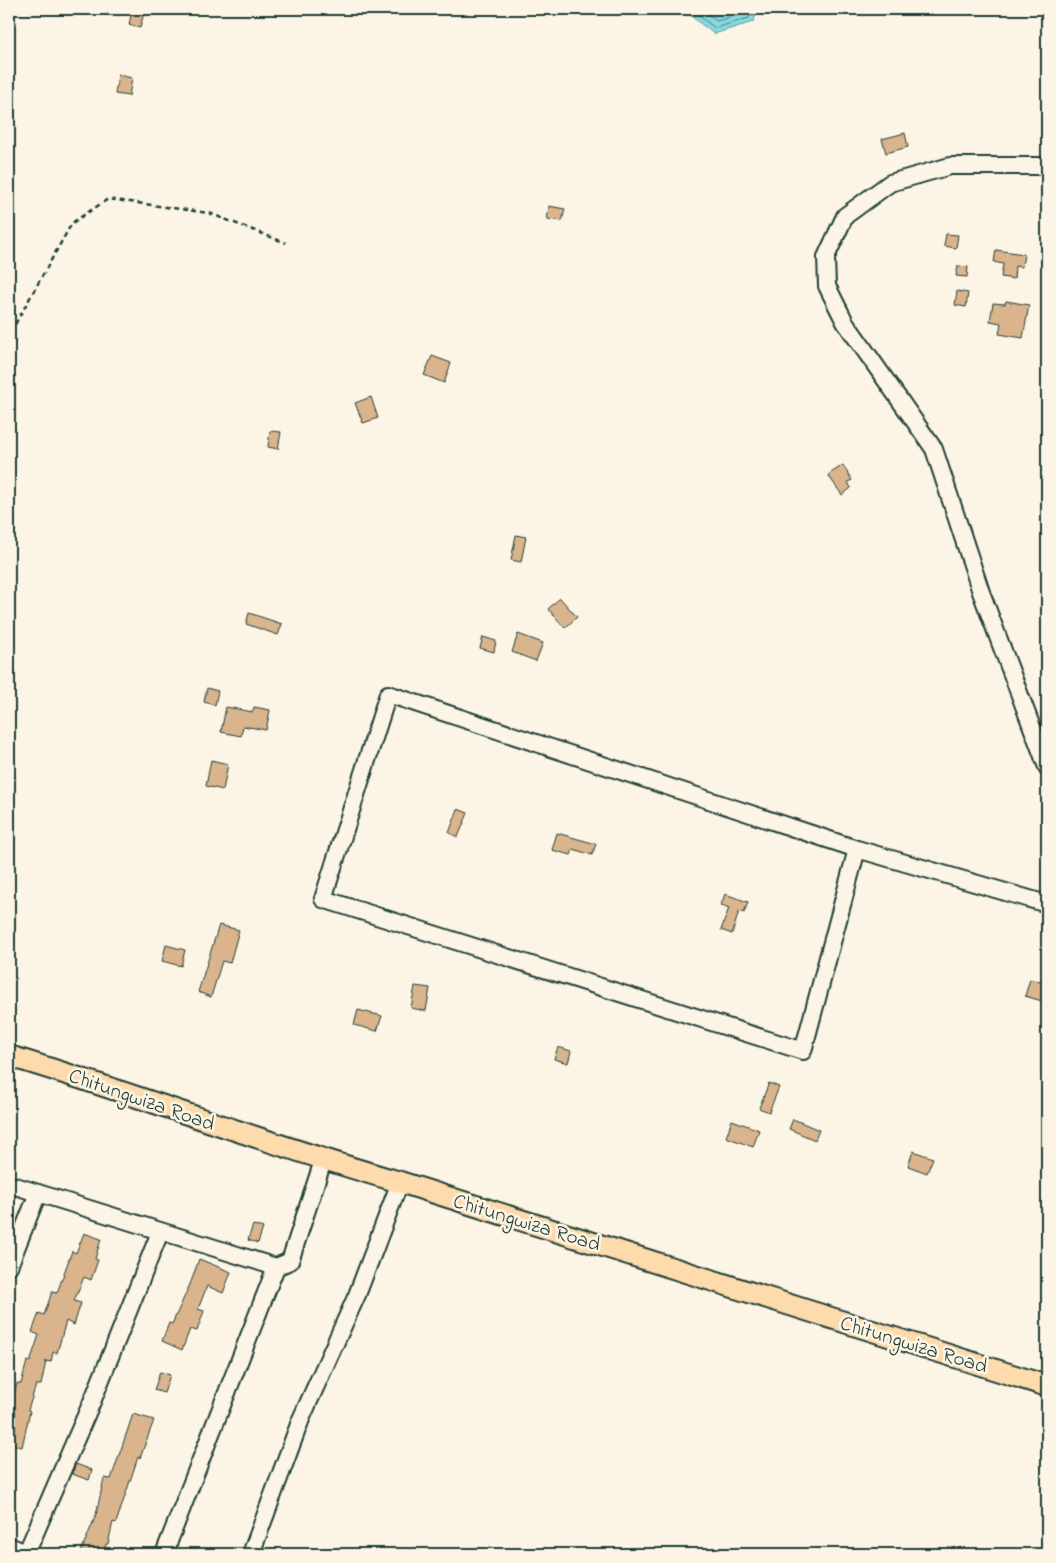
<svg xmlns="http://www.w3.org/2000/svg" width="1056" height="1563" font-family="'Indie Flower',sans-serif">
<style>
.water{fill:#87d8e0;stroke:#5d9a9b}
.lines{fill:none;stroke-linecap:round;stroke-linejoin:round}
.shore{stroke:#497b79;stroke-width:1}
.building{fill:#dab48c;stroke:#1f3d34}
.minor-casing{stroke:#1f3d34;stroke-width:20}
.major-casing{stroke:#1f3d34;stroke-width:24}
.path{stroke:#1f3d34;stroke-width:2.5;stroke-dasharray:5 4;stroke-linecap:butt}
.minor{stroke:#fcf5e5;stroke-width:16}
.major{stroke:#fedbac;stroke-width:20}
.labels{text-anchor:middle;stroke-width:5;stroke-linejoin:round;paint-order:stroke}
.street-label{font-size:21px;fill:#1f3d34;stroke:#fcf5e5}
</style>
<rect width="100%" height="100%" fill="#fcf5e5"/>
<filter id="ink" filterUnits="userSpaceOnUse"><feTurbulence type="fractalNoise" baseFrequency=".02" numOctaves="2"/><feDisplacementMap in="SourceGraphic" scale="10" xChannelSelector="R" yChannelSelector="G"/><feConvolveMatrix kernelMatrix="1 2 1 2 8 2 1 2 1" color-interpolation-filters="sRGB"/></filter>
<g filter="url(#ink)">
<!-- water -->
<polygon class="water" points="682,9 759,9 753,22 714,34"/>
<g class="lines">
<!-- shore -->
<g class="shore">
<polyline points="690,9 715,28 749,18 753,9"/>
<polyline points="700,9 717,21 744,13 746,9"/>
</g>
</g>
<!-- building -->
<g class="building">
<polygon points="132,10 144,13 140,28 129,25"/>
<polygon points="118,75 132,78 129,96 115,94"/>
<polygon points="905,133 908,147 886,153 882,139"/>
<polygon points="549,206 565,209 562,221 547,219"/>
<polygon points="946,234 958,235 956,248 944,246"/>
<polygon points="996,250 1024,254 1022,267 1015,266 1014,279 1001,277 1003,264 994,262"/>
<polygon points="958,266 968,267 967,277 956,276"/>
<polygon points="957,291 968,293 966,307 955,305"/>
<polygon points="1006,301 1029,305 1023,338 999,334 1001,323 990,321 993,303 1005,304"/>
<polygon points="432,356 451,363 444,383 424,375"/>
<polygon points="371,397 378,418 363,423 355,403"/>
<polygon points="270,431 281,432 278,449 268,447"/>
<polygon points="843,465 852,480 848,482 851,488 842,495 828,475"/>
<polygon points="516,535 526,537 521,562 511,560"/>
<polygon points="560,598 577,617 565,628 548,609"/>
<polygon points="249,613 282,624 278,635 246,624"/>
<polygon points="518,634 543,643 536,661 512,652"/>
<polygon points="483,637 496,641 494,652 480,648"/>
<polygon points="207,688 218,691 215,705 204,702"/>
<polygon points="226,707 253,712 254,707 270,710 266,730 243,726 241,736 221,732"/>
<polygon points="211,760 228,764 223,790 206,786"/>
<polygon points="458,809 468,813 458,837 449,833"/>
<polygon points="557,833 596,844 592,855 573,849 571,855 552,850"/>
<polygon points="725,894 748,902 744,913 739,911 732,934 721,930 729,908 721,905"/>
<polygon points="219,925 239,930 230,963 222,961 211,997 198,992"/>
<polygon points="166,945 185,950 181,966 162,961"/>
<polygon points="1030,979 1047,984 1042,1001 1025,996"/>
<polygon points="415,986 430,988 426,1011 411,1008"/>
<polygon points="358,1010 382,1016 377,1031 354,1025"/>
<polygon points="558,1047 571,1051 568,1063 554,1059"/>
<polygon points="769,1083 779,1087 769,1112 759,1108"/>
<polygon points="793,1119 819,1130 815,1140 789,1129"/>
<polygon points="732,1120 759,1130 753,1147 726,1137"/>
<polygon points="913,1151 933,1158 927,1173 908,1166"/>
<polygon points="253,1225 263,1228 258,1243 248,1240"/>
<polygon points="84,1233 101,1239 95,1259 98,1260 91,1280 84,1277 74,1301 81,1303 74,1325 66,1321 57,1353 53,1352 51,1362 46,1361 41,1385 36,1385 28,1410 30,1411 22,1447 9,1444 14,1422 9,1420 9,1405 11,1406 17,1383 21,1384 27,1361 30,1362 39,1335 32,1332 39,1313 44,1315 52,1292 57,1293 72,1251 76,1253"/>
<polygon points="199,1259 231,1272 223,1293 207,1286 198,1309 204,1311 197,1331 190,1329 182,1350 162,1341 169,1323 172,1324 191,1282"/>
<polygon points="160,1372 170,1375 164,1393 154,1390"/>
<polygon points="133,1414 154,1420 140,1458 138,1457 116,1523 113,1522 108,1544 106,1544 103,1554 80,1554 96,1515 104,1478 111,1479"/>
<polygon points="76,1464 92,1470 89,1480 72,1474"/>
</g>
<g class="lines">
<defs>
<g id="minor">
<polyline points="1047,166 950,166 890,183 845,216 826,257 827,286 845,322 934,449 981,592 1047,767"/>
<polyline points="857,849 803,1051 323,899 388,694 857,849 1047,904"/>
<polyline points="9,1184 276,1267"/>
<polyline points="9,1266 38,1193"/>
<polyline points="9,1546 26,1553"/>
<polyline points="26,1554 94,1397 160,1232"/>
<polyline points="164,1554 276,1267 290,1261 323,1161"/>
<polyline points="251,1554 301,1419 357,1295 400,1182"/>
</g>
<path id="major" d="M9,1056c131,39 259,89 391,126l647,204"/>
</defs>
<!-- minor casing -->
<use href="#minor" class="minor-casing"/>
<!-- major casing -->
<use href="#major" class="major-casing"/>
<!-- path -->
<polyline class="path" points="9,330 13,328 72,223 108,199 209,213 286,243"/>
<!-- minor -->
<use href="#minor" class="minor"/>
<!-- major -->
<use href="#major" class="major"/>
</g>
</g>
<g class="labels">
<!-- street labels -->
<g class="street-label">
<text transform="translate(142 1099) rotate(19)" y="7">Chitungwiza Road</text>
<text transform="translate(527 1222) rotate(17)" y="7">Chitungwiza Road</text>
<text transform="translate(914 1344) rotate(17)" y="7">Chitungwiza Road</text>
</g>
</g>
<!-- margin -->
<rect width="1056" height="1563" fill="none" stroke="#fcf5e5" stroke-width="30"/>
<rect x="15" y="15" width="1026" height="1533" fill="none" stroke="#1f3d34" stroke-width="2" filter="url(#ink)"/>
</svg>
